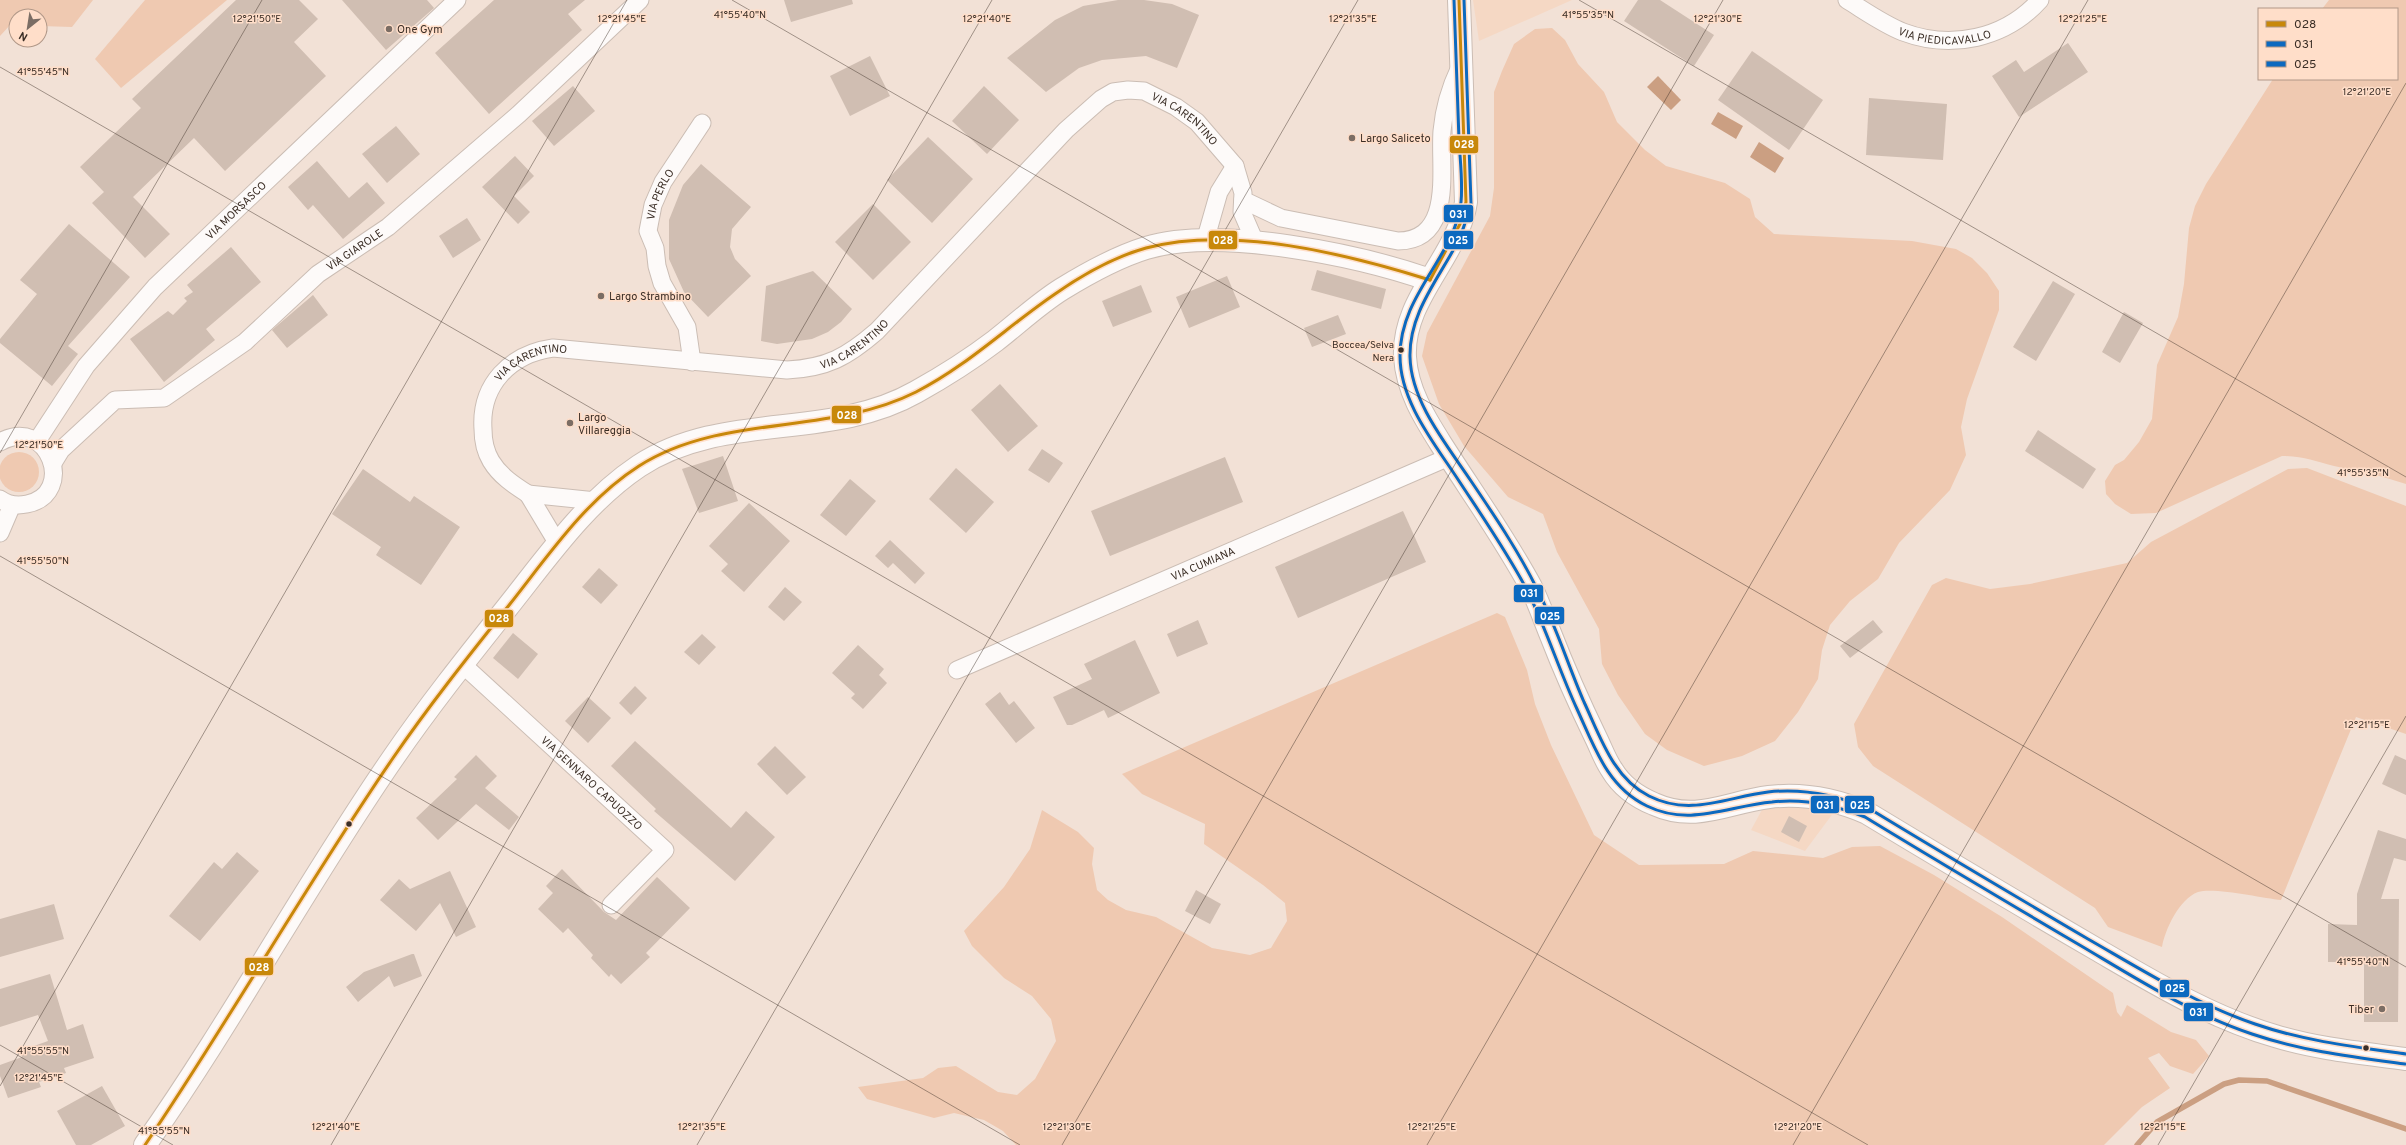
<svg xmlns="http://www.w3.org/2000/svg" width="2406" height="1145" font-family="Overpass,sans-serif">
<style>
.built{fill:#f5d8c4}
.green{fill:#efc9b1}
.water{fill:#cb9f82}
.lines{fill:none;stroke-linecap:round;stroke-linejoin:round}
.stream{stroke:#cb9f82;stroke-width:5.5}
.building{fill:#d0beb2}
.street-casing{stroke:#cbbdb4;stroke-width:19}
.secondary-casing{stroke:#cbbdb4;stroke-width:24}
.street{stroke:#fdfaf9;stroke-width:17}
.secondary{stroke:#fdfaf9;stroke-width:22}
.bus-1-casing{stroke:#ffdec9;stroke-width:6}
.bus-2-casing{stroke:#ffdec9;stroke-width:6}
.bus-3-casing{stroke:#ffdec9;stroke-width:6}
.bus-1{stroke:#c8880a;stroke-width:3}
.bus-2{stroke:#0c69bf;stroke-width:3}
.bus-3{stroke:#0c69bf;stroke-width:3}
.ticks{fill:none;stroke:#3b2e26;stroke-width:1;stroke-opacity:0.45}
.poi-dot{fill:#7b6d64;stroke:#ffdec9;stroke-width:1.5}
.bus-dot{fill:#3b2e26;stroke:#ffdec9;stroke-width:1.5}
.labels{text-anchor:middle;stroke-width:3;stroke-linejoin:round;paint-order:stroke}
.bus-label{font-size:10px;fill:#3b2e26;stroke:#ffdec9;text-anchor:end}
.poi-label{font-size:11px;fill:#3b2e26;stroke:#ffdec9;text-anchor:start}
.street-label{font-size:11px;fill:#3b2e26;stroke:#ffdec9}
.ticks-label{font-size:10px;text-anchor:middle;fill:#3b2e26;stroke:#ffdec9;stroke-width:3;stroke-linejoin:round;paint-order:stroke}
.line-badge{stroke:#ffdec9;stroke-width:1.5}
.badge-label{font-size:11px;text-anchor:middle;font-weight:bold;fill:#fff}
</style>
<rect width="100%" height="100%" fill="#f2e1d6"/>
<!-- built -->
<g class="built">
<polygon points="1473,0 1572,0 1479,41"/>
<polygon points="1793,803 1834,812 1805,851 1751,830 1764,806"/>
</g>
<!-- green -->
<g class="green">
<polygon points="0,0 93,0 72,27 40,26 40,16 16,16 16,25 11,24 0,36"/>
<polygon points="145,0 227,0 121,88 95,59"/>
<path d="M2329,0h77v484c-24,-8 -47,-13 -72,-18 -20,-5 -30,-10 -52,-10l-126,57 -25,1 -16,-10 -9,-10 -1,-13 10,-16 9,-5 15,-18 13,-23 5,-54 21,-48 6,-33 5,-56 6,-22 11,-22 67,-105h124v-70h-75z"/>
<polygon points="1552,28 1565,40 1578,64 1604,92 1617,122 1645,150 1666,166 1725,183 1750,199 1755,217 1774,234 1912,241 1956,249 1972,258 1987,273 1999,291 1999,310 1967,399 1961,427 1966,455 1950,490 1899,543 1878,579 1850,601 1830,625 1822,650 1818,679 1798,712 1775,741 1742,756 1704,766 1667,750 1645,734 1618,695 1602,664 1599,629 1557,552 1543,514 1508,497 1464,446 1439,404 1422,356 1427,333 1490,216 1494,188 1494,92 1502,71 1514,44 1535,29"/>
<circle cx="19" cy="472" r="20"/>
<path d="M2307,468l99,38v228l-50,-17 -75,183c-19,-2 -67,-13 -83,-8 -19,7 -33,38 -36,55l-54,-20 -13,-19 -222,-142 -15,-19 -4,-23 78,-139 14,-7 44,11 40,-5 97,-21 24,-21 137,-73z"/>
<polygon points="1497,613 1505,617 1527,670 1535,704 1551,745 1594,835 1639,865 1724,864 1753,851 1823,858 1852,847 1880,846 1934,875 2002,917 2113,993 2117,1012 2121,1017 2127,1005 2171,1032 2196,1040 2209,1056 2193,1074 2170,1066 2159,1053 2148,1058 2170,1088 2142,1107 2104,1145 1016,1145 1003,1131 984,1120 954,1113 934,1118 867,1099 858,1087 923,1078 938,1068 956,1066 998,1092 1017,1095 1035,1079 1056,1041 1051,1019 1032,996 1004,978 972,946 964,931 1004,887 1030,849 1042,810 1078,832 1094,848 1092,864 1097,890 1108,900 1126,910 1156,917 1212,948 1250,955 1271,948 1287,921 1285,903 1263,885 1204,844 1205,824 1142,794 1122,774"/>
</g>
<!-- water -->
<g class="water">
<polygon points="1658,76 1681,100 1671,110 1647,87"/>
<polygon points="1718,112 1743,126 1736,139 1711,124"/>
<polygon points="1759,142 1784,158 1775,173 1750,157"/>
</g>
<g class="lines">
<!-- stream -->
<polyline class="stream" points="2137,1145 2157,1122 2224,1084 2239,1080 2267,1081 2406,1129"/>
</g>
<!-- building -->
<g class="building">
<polygon points="236,0 299,0 318,19 294,42 326,76 225,171 194,138 133,197 170,234 145,258 92,203 104,192 80,167 141,108 132,99"/>
<polygon points="342,0 427,0 434,8 386,50"/>
<polygon points="494,0 585,0 568,14 582,30 489,114 435,53"/>
<polygon points="784,0 852,0 853,4 791,22"/>
<polygon points="1118,0 1144,0 1172,4 1199,15 1177,68 1146,56 1102,60 1079,68 1046,92 1007,58 1055,20 1083,6"/>
<polygon points="1638,0 1660,0 1714,35 1694,66 1624,21"/>
<polygon points="2068,43 2088,72 2019,117 1992,76 2016,60 2024,72"/>
<polygon points="1752,51 1823,100 1789,150 1718,100"/>
<polygon points="870,56 890,96 850,116 830,76"/>
<polygon points="573,86 595,111 554,146 532,121"/>
<polygon points="984,86 1019,120 987,154 952,121"/>
<polygon points="1869,98 1947,104 1943,160 1866,155"/>
<polygon points="396,126 420,154 387,183 362,154"/>
<polygon points="928,137 973,179 932,223 887,180"/>
<polygon points="515,156 534,176 514,196 530,212 518,224 482,187"/>
<polygon points="317,161 349,198 367,182 385,203 343,239 313,205 308,210 288,187"/>
<polygon points="701,164 751,207 732,229 730,247 735,259 751,276 708,317 684,292 669,259 669,220 683,185"/>
<polygon points="873,204 911,242 873,280 835,242"/>
<polygon points="467,218 481,240 453,258 439,236"/>
<polygon points="69,224 130,277 68,346 78,354 52,386 0,343 0,339 37,294 20,280"/>
<polygon points="231,247 261,282 206,329 215,340 164,382 130,339 168,311 173,315 187,301 184,298 193,292 187,285"/>
<polygon points="1317,270 1386,289 1381,309 1311,290"/>
<polygon points="813,271 852,309 841,322 828,332 812,339 777,344 761,341 766,286"/>
<polygon points="1227,276 1240,307 1189,328 1176,297"/>
<polygon points="2053,281 2075,294 2036,361 2013,347"/>
<polygon points="1141,285 1152,312 1113,327 1102,301"/>
<polygon points="313,295 328,315 287,348 272,330"/>
<polygon points="2124,312 2143,323 2120,363 2102,352"/>
<polygon points="1338,315 1346,334 1312,347 1304,328"/>
<polygon points="1000,384 1038,426 1008,452 971,410"/>
<polygon points="2038,430 2096,469 2083,489 2025,451"/>
<polygon points="1042,449 1063,463 1049,483 1028,470"/>
<polygon points="723,456 738,501 699,513 682,469"/>
<polygon points="1225,457 1243,502 1110,556 1091,511"/>
<polygon points="956,468 994,502 966,533 929,499"/>
<polygon points="363,469 410,502 414,496 460,527 421,585 376,555 381,547 332,514"/>
<polygon points="850,479 876,501 846,536 820,515"/>
<polygon points="749,503 790,541 744,592 721,571 728,564 709,546"/>
<polygon points="1403,511 1426,562 1298,618 1275,567"/>
<polygon points="890,540 925,573 915,584 893,563 888,568 875,556"/>
<polygon points="599,568 618,585 601,604 582,587"/>
<polygon points="785,587 802,602 784,621 768,607"/>
<polygon points="1198,620 1208,644 1177,657 1167,634"/>
<polygon points="1873,620 1883,632 1850,658 1840,646"/>
<polygon points="513,633 538,654 518,679 493,658"/>
<polygon points="702,634 716,647 699,665 684,652"/>
<polygon points="1135,640 1160,693 1108,718 1104,710 1072,725 1067,725 1053,697 1092,679 1084,664"/>
<polygon points="858,645 884,669 879,675 887,683 863,709 851,698 855,694 832,673"/>
<polygon points="635,686 647,698 631,715 619,703"/>
<polygon points="1000,692 1009,705 1014,701 1035,728 1016,743 985,704"/>
<polygon points="588,697 611,718 588,743 565,721"/>
<polygon points="635,741 731,828 746,811 775,837 735,881 654,811 656,809 611,766"/>
<polygon points="775,746 806,777 787,795 757,764"/>
<polygon points="476,755 497,776 485,788 519,817 509,830 476,804 438,840 416,818 457,779 454,777"/>
<polygon points="2395,755 2406,760 2406,795 2382,784"/>
<polygon points="1789,816 1807,826 1799,842 1781,832"/>
<polygon points="2378,830 2406,839 2406,861 2394,858 2381,899 2399,899 2398,1022 2364,1022 2364,962 2328,962 2328,924 2357,925 2357,894"/>
<polygon points="237,852 259,871 200,941 169,916 214,862 222,869"/>
<polygon points="562,869 604,912 616,920 657,877 690,908 646,953 650,957 621,984 611,974 609,977 591,958 593,955 568,928 563,933 538,909 553,893 546,886"/>
<polygon points="450,871 476,927 456,937 440,903 416,931 380,900 399,879 410,889"/>
<polygon points="1196,890 1221,904 1210,924 1185,911"/>
<polygon points="54,904 64,939 0,957 0,919"/>
<polygon points="412,954 414,954 422,976 394,987 389,976 358,1002 346,987 364,972"/>
<polygon points="50,974 67,1030 83,1024 94,1058 64,1068 66,1073 39,1082 41,1087 8,1098 0,1076 0,1065 22,1057 20,1051 48,1041 38,1015 0,1027 0,989"/>
<polygon points="102,1086 125,1126 91,1145 76,1145 57,1111"/>
</g>
<g class="lines">
<defs>
<g id="street">
<path id="s1" d="M1847,0c18,11 36,24 56,32 48,18 102,7 137,-32"/>
<path d="M1243,200l38,18 117,23c57,-1 41,-73 44,-110 2,-23 8,-43 18,-64"/>
<polyline points="1205,241 1219,192 1235,166"/>
<path id="s2" d="M692,362l-5,-35 -25,-44 -5,-17 -2,-18 -7,-17 5,-26 10,-23 39,-59"/>
<path id="s3" d="M37,441l49,-75 69,-79 302,-287"/>
<path d="M0,442c49,-27 77,52 27,62 -10,2 -19,1 -27,-5"/>
<path id="s4" d="M53,463l8,-13 54,-50 49,-2 81,-56 73,-68 70,-47 131,-113 121,-114"/>
<path id="s5" d="M528,494c-14,-9 -28,-18 -37,-33 -6,-10 -8,-20 -8,-32 -3,-44 27,-75 70,-81l234,22c40,-2 60,-13 90,-39l189,-201 35,-31 12,-7 15,-2 16,1 32,16 21,15 38,44 8,27 -1,19 13,30"/>
<polyline points="0,533 12,505"/>
<polyline points="558,544 528,494 596,501"/>
<path id="s6" d="M462,664l203,186 -54,55"/>
<path id="s7" d="M957,670l492,-213"/>
</g>
<g id="secondary">
<path d="M1459,0l7,202c-8,55 -64,96 -61,155 2,33 19,60 36,87 30,47 63,93 90,143 7,14 13,31 19,46 14,36 29,70 46,105 5,10 9,22 16,32 9,15 25,27 42,34 42,19 74,-2 115,-7 35,-4 66,2 98,16 76,46 152,91 229,136 57,33 116,69 179,87 42,13 87,17 131,23"/>
<path d="M145,1145c88,-125 161,-261 248,-387 35,-51 74,-100 113,-149 40,-50 79,-107 133,-143 83,-55 191,-25 277,-74 27,-15 54,-32 79,-51 22,-17 43,-37 67,-52 26,-16 55,-32 84,-41 74,-22 212,7 284,32"/>
</g>
</defs>
<!-- street casing -->
<use href="#street" class="street-casing"/>
<!-- secondary casing -->
<use href="#secondary" class="secondary-casing"/>
<!-- street -->
<use href="#street" class="street"/>
<!-- secondary -->
<use href="#secondary" class="secondary"/>
<defs>
<g id="bus-1">
<polyline points="1430,280 1460,224 1466,202 1459,0"/>
<path d="M145,1145c86,-127 161,-260 248,-387 35,-51 74,-100 113,-149 40,-50 78,-108 133,-143 83,-53 190,-30 277,-74 51,-26 92,-66 139,-98 27,-19 59,-37 91,-46 85,-23 201,6 284,32"/>
</g>
<path id="bus-2" d="M1454,0c2,47 3,93 5,140 1,20 4,42 2,62 -6,55 -61,92 -61,154 0,46 35,88 59,125 23,35 48,71 68,109 19,38 32,80 50,119 17,37 30,78 70,97 43,21 81,0 125,-4 32,-4 63,3 93,15 72,44 145,87 218,130 54,32 109,67 169,87 50,17 101,23 153,30"/>
<path id="bus-3" d="M1464,0l7,203c-4,15 -8,29 -15,42 -19,36 -47,69 -46,112 1,45 37,88 61,124 23,34 46,68 64,104 20,37 32,78 49,117 16,34 29,76 65,94 41,21 78,1 119,-4 35,-4 69,3 102,17 72,44 145,87 218,130 54,31 108,65 167,85 49,17 100,23 151,30"/>
</defs>
<!-- bus-1 casing -->
<use href="#bus-1" class="bus-1-casing"/>
<!-- bus-2 casing -->
<use href="#bus-2" class="bus-2-casing"/>
<!-- bus-3 casing -->
<use href="#bus-3" class="bus-3-casing"/>
<!-- bus-1 -->
<use href="#bus-1" class="bus-1"/>
<!-- bus-2 -->
<use href="#bus-2" class="bus-2"/>
<!-- bus-3 -->
<use href="#bus-3" class="bus-3"/>
</g>
<!-- ticks -->
<path class="ticks" d="M732,0l1674,967M1579,0l827,477M0,67l1868,1078M0,453l262,-453M0,556l1020,589M0,1045l173,100M0,1086l627,-1086M331,1145l661,-1145M697,1145l661,-1145M1062,1145l661,-1145M1427,1145l661,-1145M1793,1145l613,-1062M2158,1145l248,-429"/>
<!-- markers -->
<g class="poi-dot">
<circle cx="389" cy="29" r="4"/>
<circle cx="1352" cy="138" r="4"/>
<circle cx="601" cy="296" r="4"/>
<circle cx="570" cy="423" r="4"/>
<circle cx="2382" cy="1009" r="4"/>
</g>
<g class="bus-dot">
<circle cx="1401" cy="350" r="3.5"/>
<circle cx="349" cy="824" r="3.5"/>
<circle cx="2366" cy="1048" r="3.5"/>
</g>
<g class="labels">
<!-- bus labels -->
<g class="bus-label">
<text x="1394" y="348">Boccea/Selva<tspan x="1394" dy="13">Nera</tspan></text>
</g>
<!-- poi labels -->
<g class="poi-label">
<text x="397" y="33">One Gym</text>
<text x="1360" y="142">Largo Saliceto</text>
<text x="609" y="300">Largo Strambino</text>
<text x="578" y="421">Largo<tspan x="578" dy="13">Villareggia</tspan></text>
<text x="2374" y="1013" text-anchor="end">Tiber</text>
</g>
<!-- street labels -->
<g class="street-label">
<text dy="4" stroke="none"><textPath href="#s1" startOffset="107">VIA PIEDICAVALLO</textPath></text>
<text dy="4" stroke="none"><textPath href="#s5" startOffset="955">VIA CARENTINO</textPath></text>
<text dy="4" stroke="none"><textPath href="#s2" startOffset="179">VIA PERLO</textPath></text>
<text dy="4" stroke="none"><textPath href="#s3" startOffset="306">VIA MORSASCO</textPath></text>
<text dy="4" stroke="none"><textPath href="#s4" startOffset="380">VIA GIAROLE</textPath></text>
<text dy="4" stroke="none"><textPath href="#s5" startOffset="511">VIA CARENTINO</textPath></text>
<text dy="4" stroke="none"><textPath href="#s5" startOffset="176">VIA CARENTINO</textPath></text>
<text dy="4" stroke="none"><textPath href="#s7" startOffset="268">VIA CUMIANA</textPath></text>
<text dy="4" stroke="none"><textPath href="#s6" startOffset="176">VIA GENNARO CAPUOZZO</textPath></text>
</g>
</g>
<g class="ticks-label">
<text x="740" y="18">41°55'40"N</text>
<text x="1588" y="18">41°55'35"N</text>
<text x="257" y="22">12°21'50"E</text>
<text x="622" y="22">12°21'45"E</text>
<text x="987" y="22">12°21'40"E</text>
<text x="1353" y="22">12°21'35"E</text>
<text x="1718" y="22">12°21'30"E</text>
<text x="2083" y="22">12°21'25"E</text>
<text x="43" y="75">41°55'45"N</text>
<text x="2367" y="95">12°21'20"E</text>
<text x="39" y="448">12°21'50"E</text>
<text x="2363" y="476">41°55'35"N</text>
<text x="43" y="564">41°55'50"N</text>
<text x="2367" y="728">12°21'15"E</text>
<text x="2363" y="965">41°55'40"N</text>
<text x="43" y="1054">41°55'55"N</text>
<text x="39" y="1081">12°21'45"E</text>
<text x="336" y="1130">12°21'40"E</text>
<text x="702" y="1130">12°21'35"E</text>
<text x="1067" y="1130">12°21'30"E</text>
<text x="1432" y="1130">12°21'25"E</text>
<text x="1798" y="1130">12°21'20"E</text>
<text x="2163" y="1130">12°21'15"E</text>
<text x="164" y="1134">41°55'55"N</text>
</g>
<g class="line-badge">
<rect x="1449" y="135" width="30" height="19" rx="4" fill="#c8880a"/>
<rect x="1443" y="204" width="31" height="19" rx="4" fill="#0c69bf"/>
<rect x="1208" y="230" width="30" height="20" rx="4" fill="#c8880a"/>
<rect x="1443" y="230" width="31" height="20" rx="4" fill="#0c69bf"/>
<rect x="831" y="405" width="31" height="19" rx="4" fill="#c8880a"/>
<rect x="1513" y="584" width="31" height="19" rx="4" fill="#0c69bf"/>
<rect x="1534" y="606" width="31" height="19" rx="4" fill="#0c69bf"/>
<rect x="484" y="609" width="30" height="19" rx="4" fill="#c8880a"/>
<rect x="1810" y="795" width="30" height="19" rx="4" fill="#0c69bf"/>
<rect x="1844" y="795" width="31" height="19" rx="4" fill="#0c69bf"/>
<rect x="244" y="957" width="30" height="19" rx="4" fill="#c8880a"/>
<rect x="2159" y="979" width="31" height="19" rx="4" fill="#0c69bf"/>
<rect x="2183" y="1002" width="31" height="20" rx="4" fill="#0c69bf"/>
</g>
<g class="badge-label">
<text x="1464" y="148">028</text>
<text x="1458" y="218">031</text>
<text x="1223" y="244">028</text>
<text x="1458" y="244">025</text>
<text x="847" y="419">028</text>
<text x="1529" y="597">031</text>
<text x="1550" y="620">025</text>
<text x="499" y="622">028</text>
<text x="1825" y="809">031</text>
<text x="1860" y="809">025</text>
<text x="259" y="971">028</text>
<text x="2175" y="992">025</text>
<text x="2198" y="1016">031</text>
</g>
<!-- legend -->
<rect x="2258" y="8" width="140" height="72" fill="#ffdec9" stroke="#b19888"/>
<rect x="2266" y="21" width="20" height="6" fill="#c8880a" stroke="#b19888"/>
<text x="2294" y="28" font-size="12" fill="#3b2e26">028</text>
<rect x="2266" y="41" width="20" height="6" fill="#0c69bf" stroke="#b19888"/>
<text x="2294" y="48" font-size="12" fill="#3b2e26">031</text>
<rect x="2266" y="61" width="20" height="6" fill="#0c69bf" stroke="#b19888"/>
<text x="2294" y="68" font-size="12" fill="#3b2e26">025</text>
<!-- north arrow -->
<g transform="translate(28 28) rotate(210)"><circle r="19" fill="#ffdec9" stroke="#b19888"/>
<path d="M0-3L7 15L0 10L-7 15Z" fill="#7b6d64"/>
<text y="-6" font-size="11" font-weight="bold" text-anchor="middle" fill="#3b2e26">N</text>
</g>
</svg>
